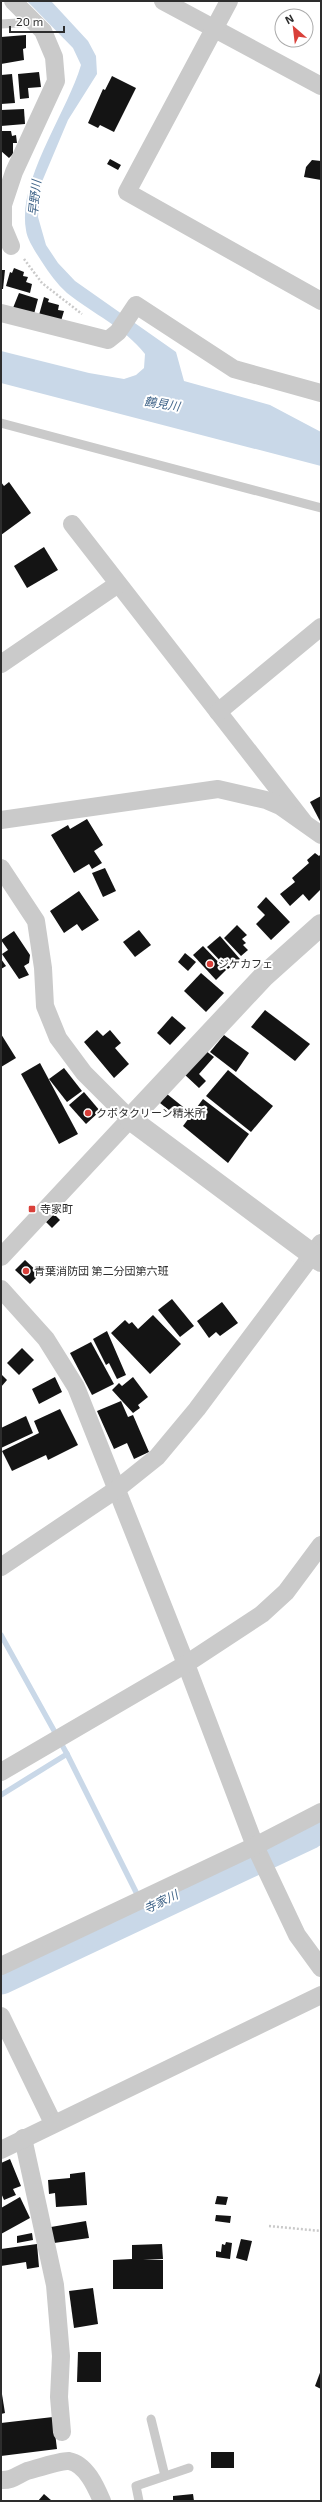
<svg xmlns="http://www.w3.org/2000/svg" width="322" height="2502" font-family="'Exo 2','Noto Sans JP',sans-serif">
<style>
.water{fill:#c9d8e8}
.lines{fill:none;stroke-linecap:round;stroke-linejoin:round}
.stream{stroke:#c9d8e8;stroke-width:5.5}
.river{stroke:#c9d8e8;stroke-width:33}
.building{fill:#141414}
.path{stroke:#cacaca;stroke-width:2.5;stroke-dasharray:2 2;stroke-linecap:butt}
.service{stroke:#cacaca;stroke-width:9}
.minor{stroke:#cacaca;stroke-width:18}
.tertiary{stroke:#cacaca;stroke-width:22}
.poi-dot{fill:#d9403a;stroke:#fff;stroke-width:1.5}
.labels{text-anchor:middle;stroke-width:4;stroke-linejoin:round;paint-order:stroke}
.poi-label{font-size:11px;fill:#2d2d2d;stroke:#fff;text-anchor:start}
.water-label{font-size:12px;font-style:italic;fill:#416589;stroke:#fff}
</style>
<rect width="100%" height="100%" fill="#fff"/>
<!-- water -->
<path class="water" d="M27,1h24l37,40 8,15 1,18 -29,46 -27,64 -3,33 8,28 12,18 17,18 101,71 8,29 86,24 51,27v34l-320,-83v-32l88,22 35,6 12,-4 8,-7 1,-14c-21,-27 -52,-40 -78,-61 -10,-9 -18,-20 -25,-31 -5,-8 -15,-22 -16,-32 -9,-49 41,-117 55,-165l-8,-17z"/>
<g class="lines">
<!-- stream -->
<g class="stream">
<polyline points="1,1635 67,1754 145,1910"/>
<polyline points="1,1795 67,1754"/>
</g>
<!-- river -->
<polyline class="river" points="1,1978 309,1833 321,1825"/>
</g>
<!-- building -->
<g class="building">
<polygon points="26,35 26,48 23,49 24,60 1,64 1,37"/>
<polygon points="39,72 41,87 28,88 29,98 20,99 18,74"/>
<polygon points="12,74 15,103 1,104 1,75"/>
<polygon points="112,76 136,88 114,132 100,125 98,128 88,123 103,89 105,90"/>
<polygon points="24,109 25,124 1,126 1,110"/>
<polygon points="1,131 11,131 12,136 16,135 17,143 13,143 13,154 9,158 1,151"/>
<polygon points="110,159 121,165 118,170 107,164"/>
<polygon points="312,160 321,161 321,180 304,177 306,167"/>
<polygon points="14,268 24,272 23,276 28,277 26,282 32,284 30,293 6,286 10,272 12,273"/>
<polygon points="1,270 5,270 3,289 1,289"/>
<polygon points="19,293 38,299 34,314 13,308"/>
<polygon points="44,297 49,299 48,302 59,305 58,310 64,311 61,321 39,315"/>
<polygon points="1,482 4,486 9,482 31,513 1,535"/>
<polygon points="44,547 58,570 27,588 14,566"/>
<polygon points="321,796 321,823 310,802"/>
<polygon points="87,819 103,845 94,851 102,863 92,869 89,864 74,873 51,835 68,825 70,829"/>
<polygon points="315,853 319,856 321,854 321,889 309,901 303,894 290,906 280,894 295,882 292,878 309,863 307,860"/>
<polygon points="105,868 116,891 103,897 92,873"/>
<polygon points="79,891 99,920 82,931 77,924 64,933 50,911"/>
<polygon points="266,897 290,922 271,940 256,924 265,915 257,907"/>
<polygon points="237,925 247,935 242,939 246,943 243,945 248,950 241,956 224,938"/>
<polygon points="139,930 151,945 135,957 123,942"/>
<polygon points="14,931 30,955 29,963 24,966 29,975 19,979 2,954 8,950 1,940"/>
<polygon points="220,936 240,959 228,969 207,947"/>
<polygon points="203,946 226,970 216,980 193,955"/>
<polygon points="185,953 196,962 188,971 178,962"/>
<polygon points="1,959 6,966 1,969"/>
<polygon points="201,973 224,993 206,1012 184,991"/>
<polygon points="265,1010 310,1044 295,1061 251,1027"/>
<polygon points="172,1016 186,1028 170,1045 157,1033"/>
<polygon points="97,1030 103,1036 110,1030 121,1043 115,1048 129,1064 114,1078 84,1042"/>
<polygon points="1,1034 16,1058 1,1067"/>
<polygon points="224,1035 249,1053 236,1072 210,1052"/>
<polygon points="206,1051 214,1057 199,1074 206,1081 199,1088 184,1074"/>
<polygon points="40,1063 78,1134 59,1144 21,1074"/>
<polygon points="64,1068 82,1091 67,1102 49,1079"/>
<polygon points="228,1070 273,1106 251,1132 206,1096"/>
<polygon points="84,1092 100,1111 86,1124 69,1105"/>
<polygon points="167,1094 187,1110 180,1119 160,1103"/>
<polygon points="203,1099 249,1134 228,1163 183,1126"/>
<polygon points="54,1214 60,1220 52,1228 46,1222"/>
<polygon points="25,1260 40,1274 30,1284 15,1270"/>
<polygon points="172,1299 194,1326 180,1337 158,1310"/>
<polygon points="222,1302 238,1323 220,1336 216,1332 209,1338 197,1321"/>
<polygon points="153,1315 181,1344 150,1374 111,1333 125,1320 129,1324 132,1322 138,1329"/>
<polygon points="107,1331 126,1375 117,1379 109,1363 106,1365 93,1339"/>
<polygon points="91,1342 114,1384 92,1395 70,1353"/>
<polygon points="22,1348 34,1360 19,1375 7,1363"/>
<polygon points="1,1374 7,1380 1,1387"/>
<polygon points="55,1377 62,1392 39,1404 32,1389"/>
<polygon points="133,1377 148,1397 138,1405 140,1408 133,1413 112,1390 119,1383 122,1386"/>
<polygon points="121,1401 128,1417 133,1415 149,1452 134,1459 127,1443 114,1449 97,1411"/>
<polygon points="60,1409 78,1445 48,1460 46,1455 12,1471 2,1451 39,1433 34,1421"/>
<polygon points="26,1416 33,1433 1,1448 1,1428"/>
<polygon points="10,2159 21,2186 13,2189 16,2195 4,2200 1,2193 1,2163"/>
<polygon points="85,2172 87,2205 56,2207 55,2193 49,2194 48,2180 70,2178 70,2174"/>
<polygon points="217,2196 228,2197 226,2205 215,2204"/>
<polygon points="20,2197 30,2218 1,2234 1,2208"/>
<polygon points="216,2215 231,2216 230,2223 215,2221"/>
<polygon points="86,2221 89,2238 54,2243 51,2227"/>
<polygon points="32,2233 33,2240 17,2243 17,2236"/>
<polygon points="241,2239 252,2241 247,2261 236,2258"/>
<polygon points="226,2242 232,2243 230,2259 216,2257 216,2251 221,2252 222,2244 225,2245"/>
<polygon points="37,2244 39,2267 27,2269 26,2262 1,2266 1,2249"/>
<polygon points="162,2244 163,2259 143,2260 163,2260 163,2289 113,2289 113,2260 132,2259 132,2245"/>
<polygon points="93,2288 98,2324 74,2328 69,2291"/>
<polygon points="78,2352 101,2352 101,2382 77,2382"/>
<polygon points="321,2370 321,2389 315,2386"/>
<polygon points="1,2388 5,2413 1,2414"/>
<polygon points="53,2417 57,2449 1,2456 1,2423"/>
<rect x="211" y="2452" width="23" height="16"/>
<polygon points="44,2494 52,2501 38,2501"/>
<polygon points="193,2494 194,2501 173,2501 173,2496"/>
</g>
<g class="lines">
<!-- path -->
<g class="path">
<polyline points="24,259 42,283 82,314"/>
<polyline points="269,2226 321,2231"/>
</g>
<!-- service -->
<g class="service">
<polyline points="1,24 34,22"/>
<polyline points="1,423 321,508"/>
<polyline points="151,2419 165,2476"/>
<polyline points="139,2501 136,2486 189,2468"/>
</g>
<!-- minor -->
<g class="minor">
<polyline points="163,1 321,86"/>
<polyline points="229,1 127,192 321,301"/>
<polyline points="11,246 3,227 3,205 14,172 56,81 54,57 43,31 13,1"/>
<polyline points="1,313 108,340 118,332 136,305 234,369 321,393"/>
<polyline points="72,524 303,821"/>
<polyline points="1,664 118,584"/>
<polyline points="218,712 321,627"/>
<polyline points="1,820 218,789 266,800 280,806 321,835"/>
<polyline points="1,868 36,921 43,968 45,1006 58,1038 84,1073 130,1119 1,1257"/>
<polyline points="1,1289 46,1339 76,1387 186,1664 255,1846 297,1935 321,1968"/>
<polyline points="1,1567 117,1489 157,1457 197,1409 321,1243"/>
<polyline points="1,1772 186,1664 262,1614 286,1592 321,1545"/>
<polyline points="1,1966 255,1846 321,1812"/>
<polyline points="1,2016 53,2123"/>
<polyline points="23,2138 55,2285 61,2356 59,2397 62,2432"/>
<polyline points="1,2150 321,1995"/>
<path d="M1,2480c11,1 16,-5 26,-9 8,-2 35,-11 42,-10 17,3 27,26 33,40"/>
</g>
<!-- tertiary -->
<polyline class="tertiary" points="321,925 264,976 130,1119 321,1261"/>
</g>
<!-- markers -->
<g class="poi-dot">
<circle cx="210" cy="964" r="4"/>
<circle cx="88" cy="1113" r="4"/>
<rect x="28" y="1205" width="8" height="8" rx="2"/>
<circle cx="26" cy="1271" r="4"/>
</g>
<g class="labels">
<!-- poi labels -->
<g class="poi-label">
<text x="218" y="968">ジケカフェ</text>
<text x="96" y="1117">クボタクリーン精米所</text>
<text x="40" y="1213">寺家町</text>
<text x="34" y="1275">青葉消防団 第二分団第六班</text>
</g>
<!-- water labels -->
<g class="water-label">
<text transform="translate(35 198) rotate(-84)" y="4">早野川</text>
<text transform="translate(162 404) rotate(9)" y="4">鶴見川</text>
<text transform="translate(161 1902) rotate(-26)" y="4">寺家川</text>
</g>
</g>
<!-- border -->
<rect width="322" height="2502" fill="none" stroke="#2d2d2d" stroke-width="4"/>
<!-- north arrow -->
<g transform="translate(294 28) rotate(332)"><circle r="19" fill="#ffffff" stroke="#ababab"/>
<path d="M0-3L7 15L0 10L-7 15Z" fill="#d9403a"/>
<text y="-6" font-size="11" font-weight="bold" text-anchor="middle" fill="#2d2d2d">N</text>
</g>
<!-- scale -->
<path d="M10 26v6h54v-6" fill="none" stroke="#2d2d2d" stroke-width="2"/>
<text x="16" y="26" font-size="12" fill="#2d2d2d" stroke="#ffffff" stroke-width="3" paint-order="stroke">20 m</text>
</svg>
